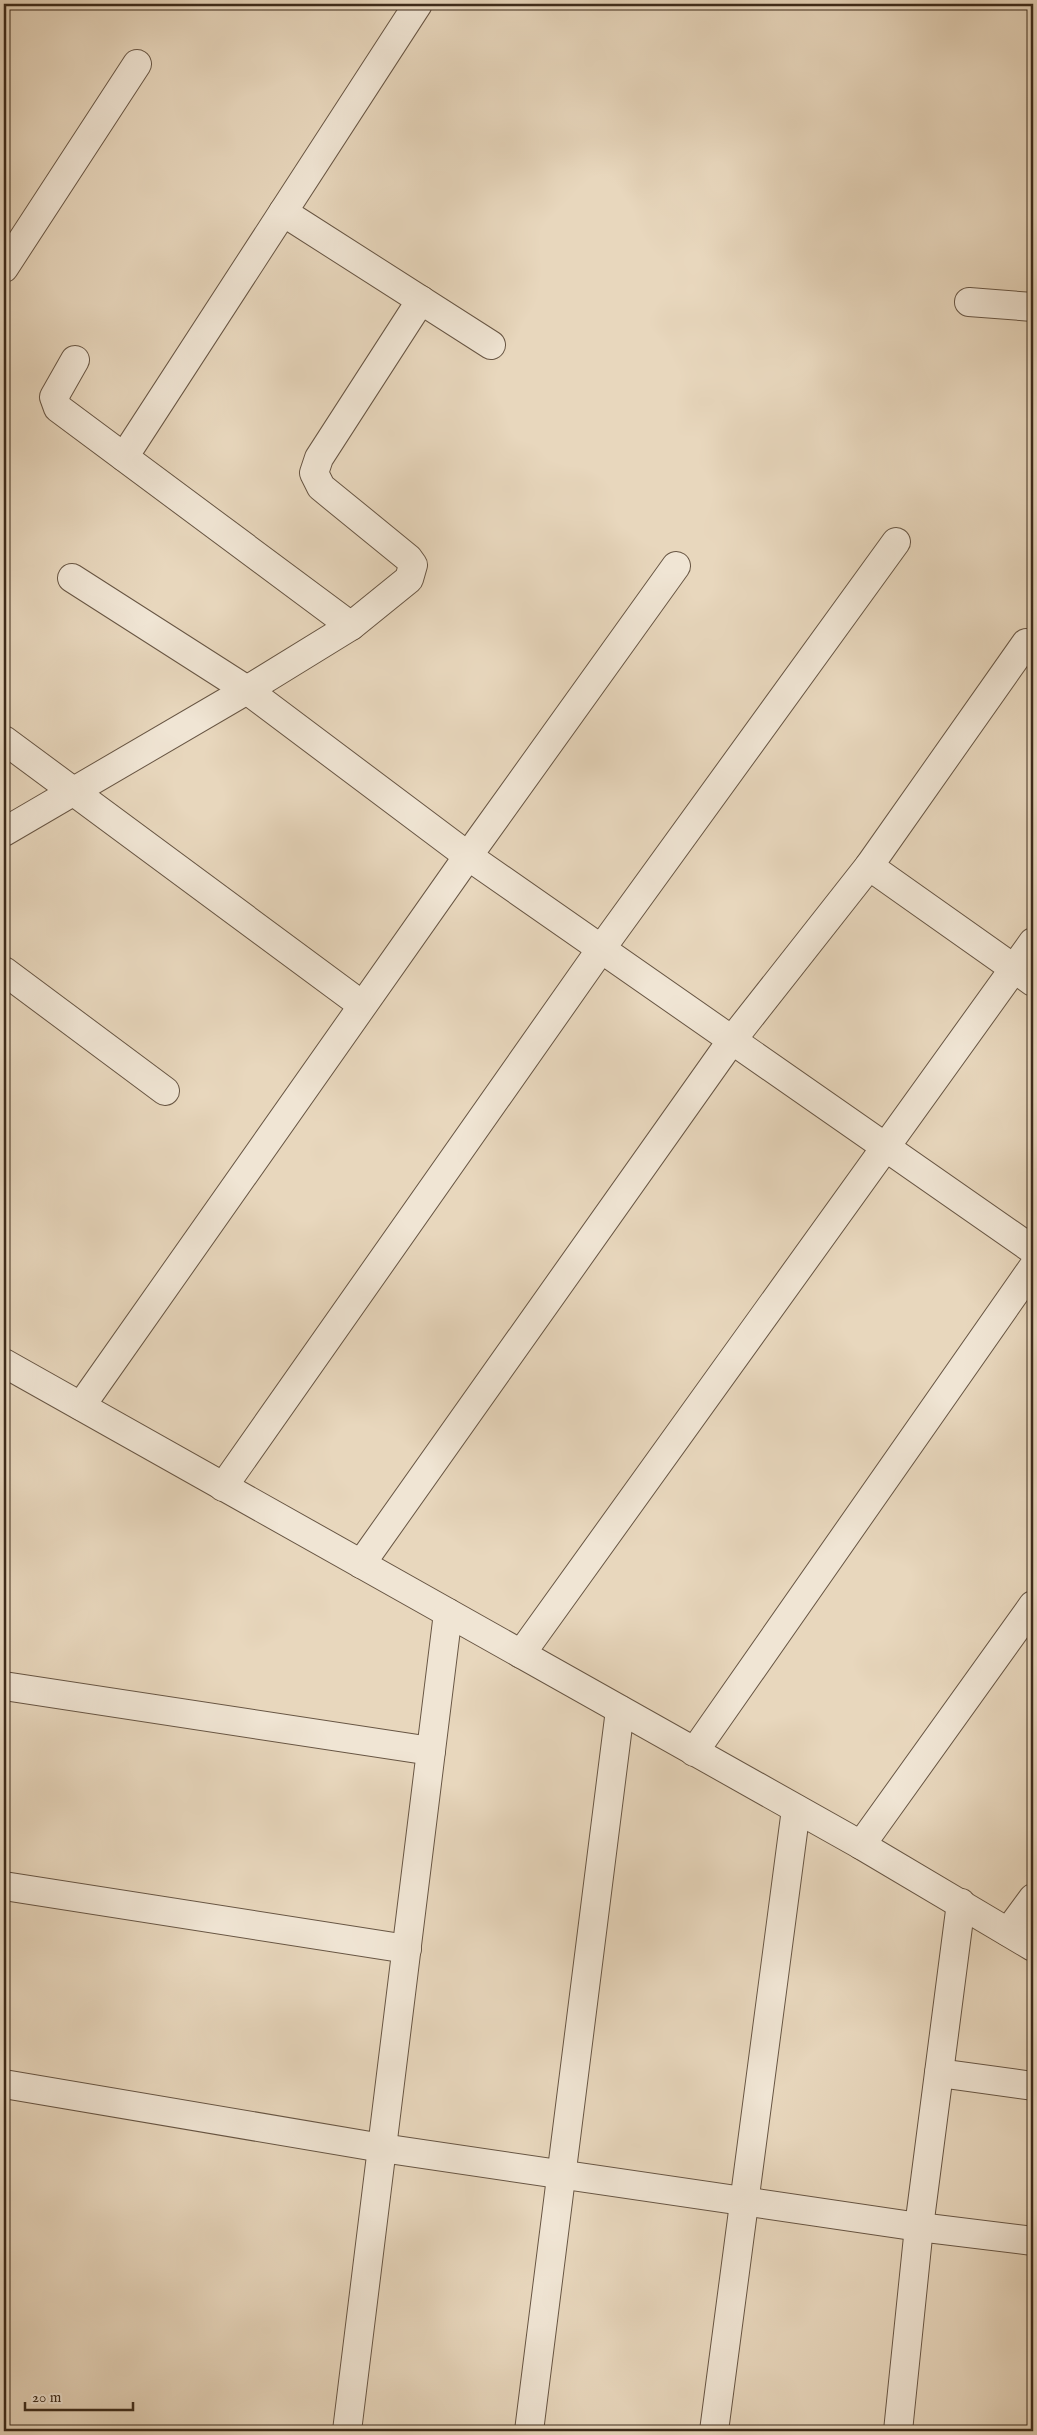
<svg xmlns="http://www.w3.org/2000/svg" width="1037" height="2435" font-family="'IM FELL English',serif">
<style>
.lines{fill:none;stroke-linecap:round;stroke-linejoin:round}
.minor-casing{stroke:#685644;stroke-width:30}
.minor{stroke:#f0e5d4;stroke-width:28}
</style>
<rect width="100%" height="100%" fill="#e8d7bd"/>
<filter id="stains"><feTurbulence type="fractalNoise" baseFrequency=".004" numOctaves="4"/><feColorMatrix values="0 0 0 0 .2 0 0 0 0 .09 0 0 0 0 .02 0 0 0 .5 -.17"/></filter>
<radialGradient id="worn" r=".72"><stop offset=".6" stop-color="#630" stop-opacity="0"/><stop offset="1" stop-color="#630" stop-opacity=".3"/></radialGradient>
<g class="lines">
<defs>
<g id="minor">
<polyline points="283,212 491,345"/>
<polyline points="4,268 137,64"/>
<polyline points="969,302 1033,307"/>
<polyline points="75,360 54,397 58,408 351,626"/>
<polyline points="124,457 418,4"/>
<polyline points="72,578 247,690 468,856 1033,1250"/>
<polyline points="4,740 362,1005"/>
<polyline points="4,832 247,690 351,626 409,579 413,565 408,558 321,487 314,473 319,458 421,300"/>
<polyline points="869,866 1033,982"/>
<polyline points="4,971 165,1091"/>
<polyline points="4,1363 861,1845 1033,1947"/>
<polyline points="81,1406 468,856 676,566"/>
<polyline points="223,1487 601,949 896,542"/>
<polyline points="361,1564 732,1040 869,866 1026,643"/>
<polyline points="521,1654 1033,942"/>
<polyline points="4,1686 431,1751"/>
<polyline points="694,1752 1033,1267"/>
<polyline points="861,1845 1033,1605"/>
<polyline points="4,1886 407,1949"/>
<polyline points="1008,1932 1033,1898"/>
<polyline points="939,2073 1033,2086"/>
<polyline points="4,2084 382,2148 919,2227 1033,2241"/>
<polyline points="347,2431 448,1613"/>
<polyline points="529,2431 620,1710"/>
<polyline points="714,2431 796,1809"/>
<polyline points="898,2431 919,2227 961,1903"/>
</g>
</defs>
<!-- minor casing -->
<use href="#minor" class="minor-casing"/>
<!-- minor -->
<use href="#minor" class="minor"/>
</g>
<!-- margin -->
<rect width="1037" height="2435" fill="none" stroke="#e8d7bd" stroke-width="20"/>
<rect x="5" y="5" width="1027" height="2425" fill="none" stroke="#3d2b1b" stroke-width="2.5"/>
<rect x="10" y="10" width="1017" height="2415" fill="none" stroke="#3d2b1b"/>
<!-- scale -->
<path d="M25 2402v8h108v-8" fill="none" stroke="#3d2b1b" stroke-width="2.5"/>
<text x="32" y="2402" font-size="15" fill="#3d2b1b" stroke="#f0e5d4" stroke-width="4" paint-order="stroke">20 m</text>
<rect width="100%" height="100%" filter="url(#stains)"/>
<rect width="100%" height="100%" fill="url(#worn)"/>
</svg>
